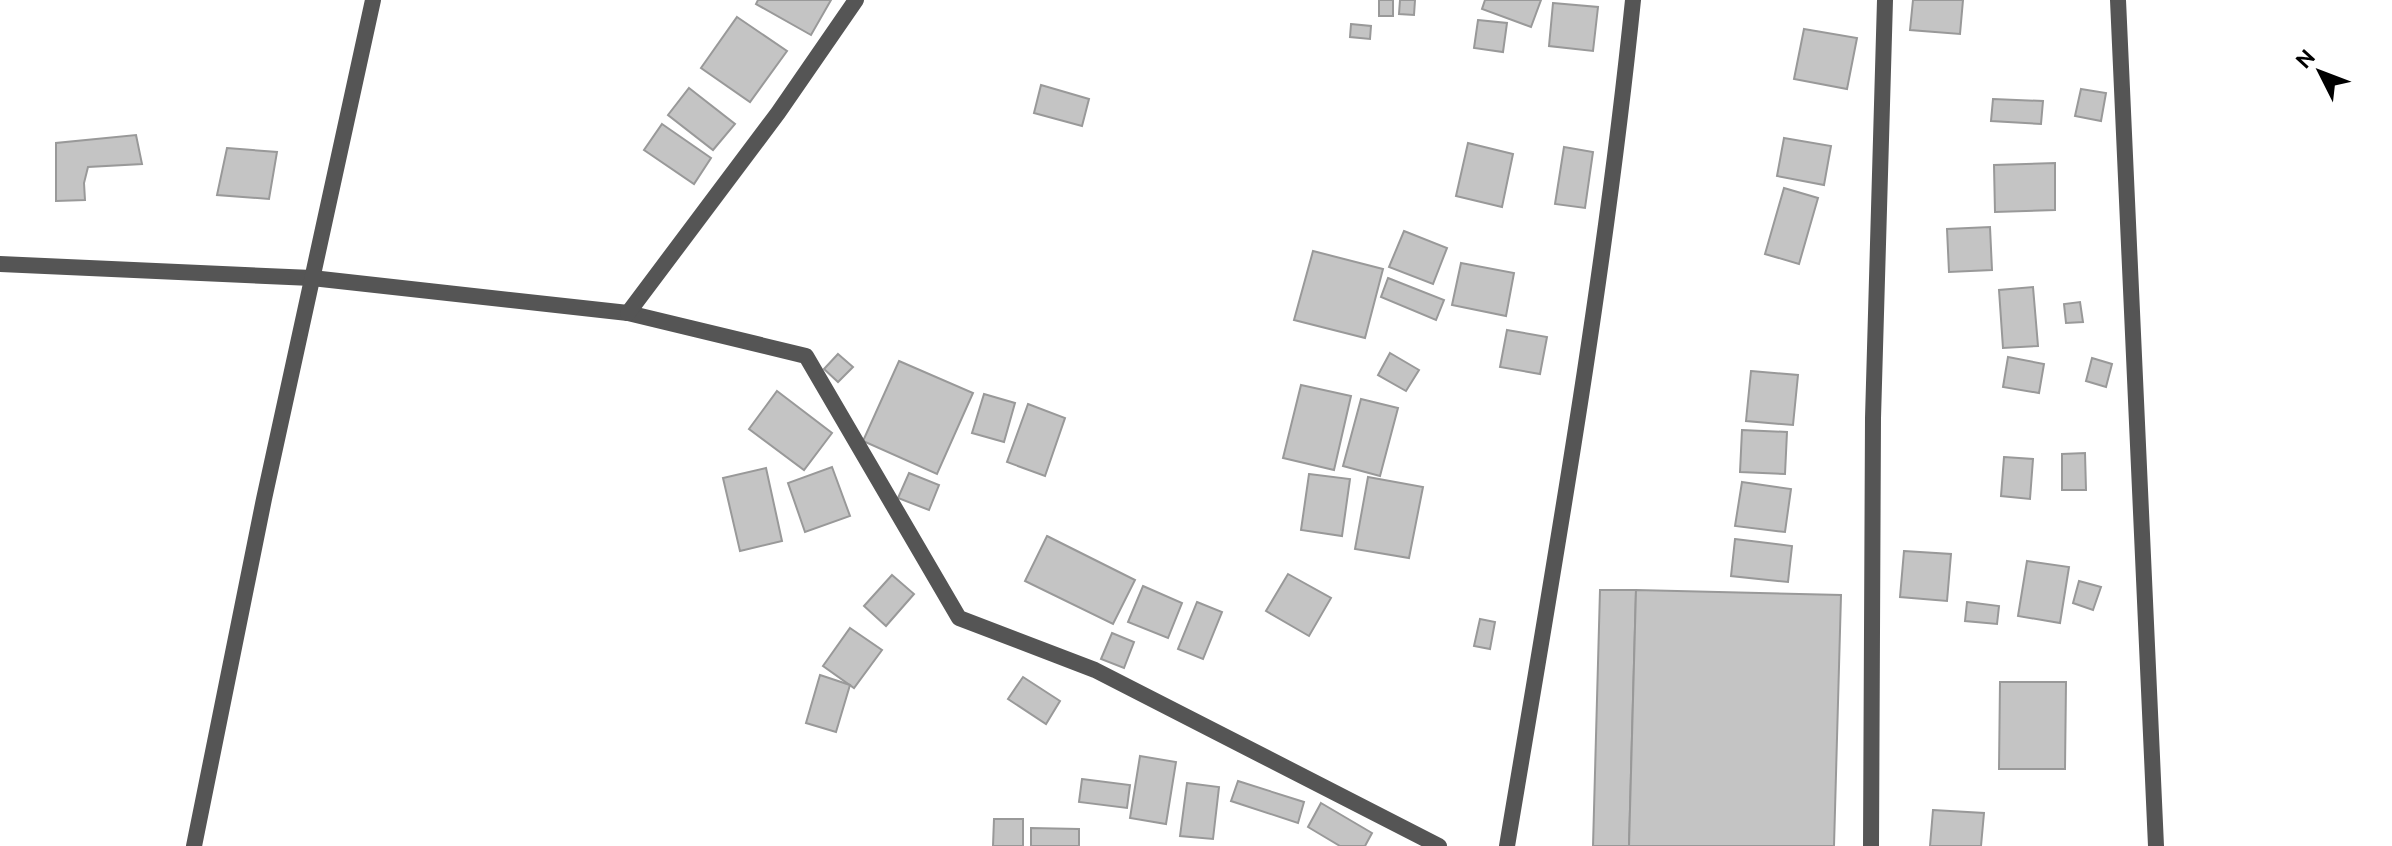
<svg xmlns="http://www.w3.org/2000/svg" width="2392" height="846" font-family="Ubuntu,sans-serif">
<style>
.building{fill:#c4c4c4;stroke:#999;stroke-width:2}
.lines{fill:none;stroke-linecap:round;stroke-linejoin:round}
.street{stroke:#555;stroke-width:16}
</style>
<rect width="100%" height="100%" fill="#fff"/>
<!-- building -->
<g class="building">
<polygon points="758,0 831,0 811,35 756,4"/>
<rect x="1379" y="0" width="14" height="16"/>
<polygon points="1400,0 1415,0 1414,15 1399,14"/>
<polygon points="1485,0 1541,0 1531,27 1482,9"/>
<polygon points="1913,0 1963,0 1960,34 1910,30"/>
<polygon points="1553,3 1598,7 1593,51 1549,46"/>
<polygon points="737,17 787,51 750,102 701,68"/>
<polygon points="1478,20 1507,23 1503,52 1474,48"/>
<polygon points="1351,24 1371,26 1370,39 1350,37"/>
<polygon points="1804,29 1857,38 1847,89 1794,79"/>
<polygon points="1041,85 1089,99 1082,126 1034,113"/>
<polygon points="689,88 735,124 713,150 668,115"/>
<polygon points="2081,89 2106,93 2101,121 2075,116"/>
<polygon points="1993,99 2043,101 2041,124 1991,121"/>
<polygon points="662,124 711,158 694,184 644,150"/>
<polygon points="136,135 142,164 88,167 84,183 85,200 56,201 56,143"/>
<polygon points="1784,138 1831,146 1824,185 1777,176"/>
<polygon points="1468,143 1513,154 1502,207 1456,196"/>
<polygon points="1564,147 1593,152 1585,208 1555,204"/>
<polygon points="227,148 277,152 269,199 217,195"/>
<polygon points="2055,163 2055,210 1995,212 1994,165"/>
<polygon points="1784,188 1818,198 1799,264 1765,254"/>
<polygon points="1990,227 1992,270 1949,272 1947,229"/>
<polygon points="1404,231 1447,248 1433,284 1389,267"/>
<polygon points="1313,251 1383,269 1365,338 1294,320"/>
<polygon points="1461,263 1514,273 1506,316 1452,305"/>
<polygon points="1388,278 1444,300 1436,320 1381,297"/>
<polygon points="2033,287 2038,346 2003,348 1999,290"/>
<polygon points="2080,302 2083,322 2066,323 2064,304"/>
<polygon points="1507,330 1547,337 1540,374 1500,367"/>
<polygon points="1390,353 1419,370 1406,391 1378,375"/>
<polygon points="838,354 853,367 838,382 824,369"/>
<polygon points="2008,357 2044,364 2039,393 2003,387"/>
<polygon points="2092,358 2112,364 2106,387 2086,381"/>
<polygon points="899,361 973,393 937,474 863,441"/>
<polygon points="1751,371 1798,375 1793,425 1746,421"/>
<polygon points="1301,385 1351,396 1334,470 1283,458"/>
<polygon points="777,391 832,433 804,470 749,429"/>
<polygon points="984,394 1015,403 1004,442 972,433"/>
<polygon points="1361,399 1398,408 1380,476 1343,466"/>
<polygon points="1028,404 1065,418 1045,476 1007,462"/>
<polygon points="1742,430 1787,432 1785,474 1740,472"/>
<polygon points="2085,453 2086,490 2062,490 2062,454"/>
<polygon points="2004,457 2033,459 2030,499 2001,496"/>
<polygon points="832,467 850,516 805,532 788,483"/>
<polygon points="766,468 782,541 740,551 723,478"/>
<polygon points="909,473 939,485 929,510 898,498"/>
<polygon points="1309,474 1350,479 1342,536 1301,530"/>
<polygon points="1368,477 1423,487 1409,558 1355,549"/>
<polygon points="1742,482 1791,489 1785,532 1735,526"/>
<polygon points="1047,536 1135,580 1113,624 1025,581"/>
<polygon points="1735,539 1792,546 1788,582 1731,576"/>
<polygon points="1904,551 1951,554 1947,601 1900,597"/>
<polygon points="2027,561 2069,567 2060,623 2018,616"/>
<polygon points="1288,574 1331,598 1309,636 1266,611"/>
<polygon points="892,575 914,594 886,626 864,606"/>
<polygon points="2079,581 2101,587 2093,610 2073,603"/>
<polygon points="1143,586 1182,603 1168,638 1128,622"/>
<polygon points="1600,590 1636,590 1629,846 1593,846"/>
<polygon points="1636,590 1841,595 1834,846 1629,846"/>
<polygon points="1197,602 1222,612 1203,659 1178,649"/>
<polygon points="1967,602 1999,606 1997,624 1965,621"/>
<polygon points="1480,619 1495,622 1490,649 1474,646"/>
<polygon points="850,628 882,650 854,688 823,666"/>
<polygon points="1112,633 1134,642 1124,668 1101,659"/>
<polygon points="820,675 850,685 836,732 806,723"/>
<polygon points="1023,677 1060,701 1046,724 1008,699"/>
<polygon points="2000,682 2066,682 2065,769 1999,769"/>
<polygon points="1140,756 1176,762 1166,824 1130,818"/>
<polygon points="1082,779 1130,785 1127,808 1079,802"/>
<polygon points="1238,781 1304,802 1298,823 1231,801"/>
<polygon points="1187,783 1219,787 1213,839 1180,836"/>
<polygon points="1321,803 1372,833 1365,846 1340,846 1308,827"/>
<polygon points="1933,810 1984,813 1981,846 1930,846"/>
<polygon points="994,819 1023,819 1023,846 993,846"/>
<polygon points="1031,828 1079,829 1079,846 1031,846"/>
</g>
<g class="lines">
<!-- street -->
<g class="street">
<polyline points="2118,0 2156,846"/>
<polyline points="0,264 312,278 628,313 806,356 959,618 1095,670 1439,846"/>
<polyline points="628,313 778,113 856,0"/>
<polyline points="194,846 264,499 373,0"/>
<path d="M1507,846c47,-281 97,-562 126,-846"/>
<polyline points="1871,846 1873,418 1885,0"/>
</g>
</g>
<!-- north arrow -->
<g transform="translate(2320 72) rotate(312)" stroke="#ffffff" stroke-width="6" paint-order="stroke">
<path d="M0-6L14 30L0 20L-14 30Z" fill="#000000"/>
<text y="-12" font-size="22" font-weight="bold" text-anchor="middle" fill="#000000">N</text>
</g>
</svg>
